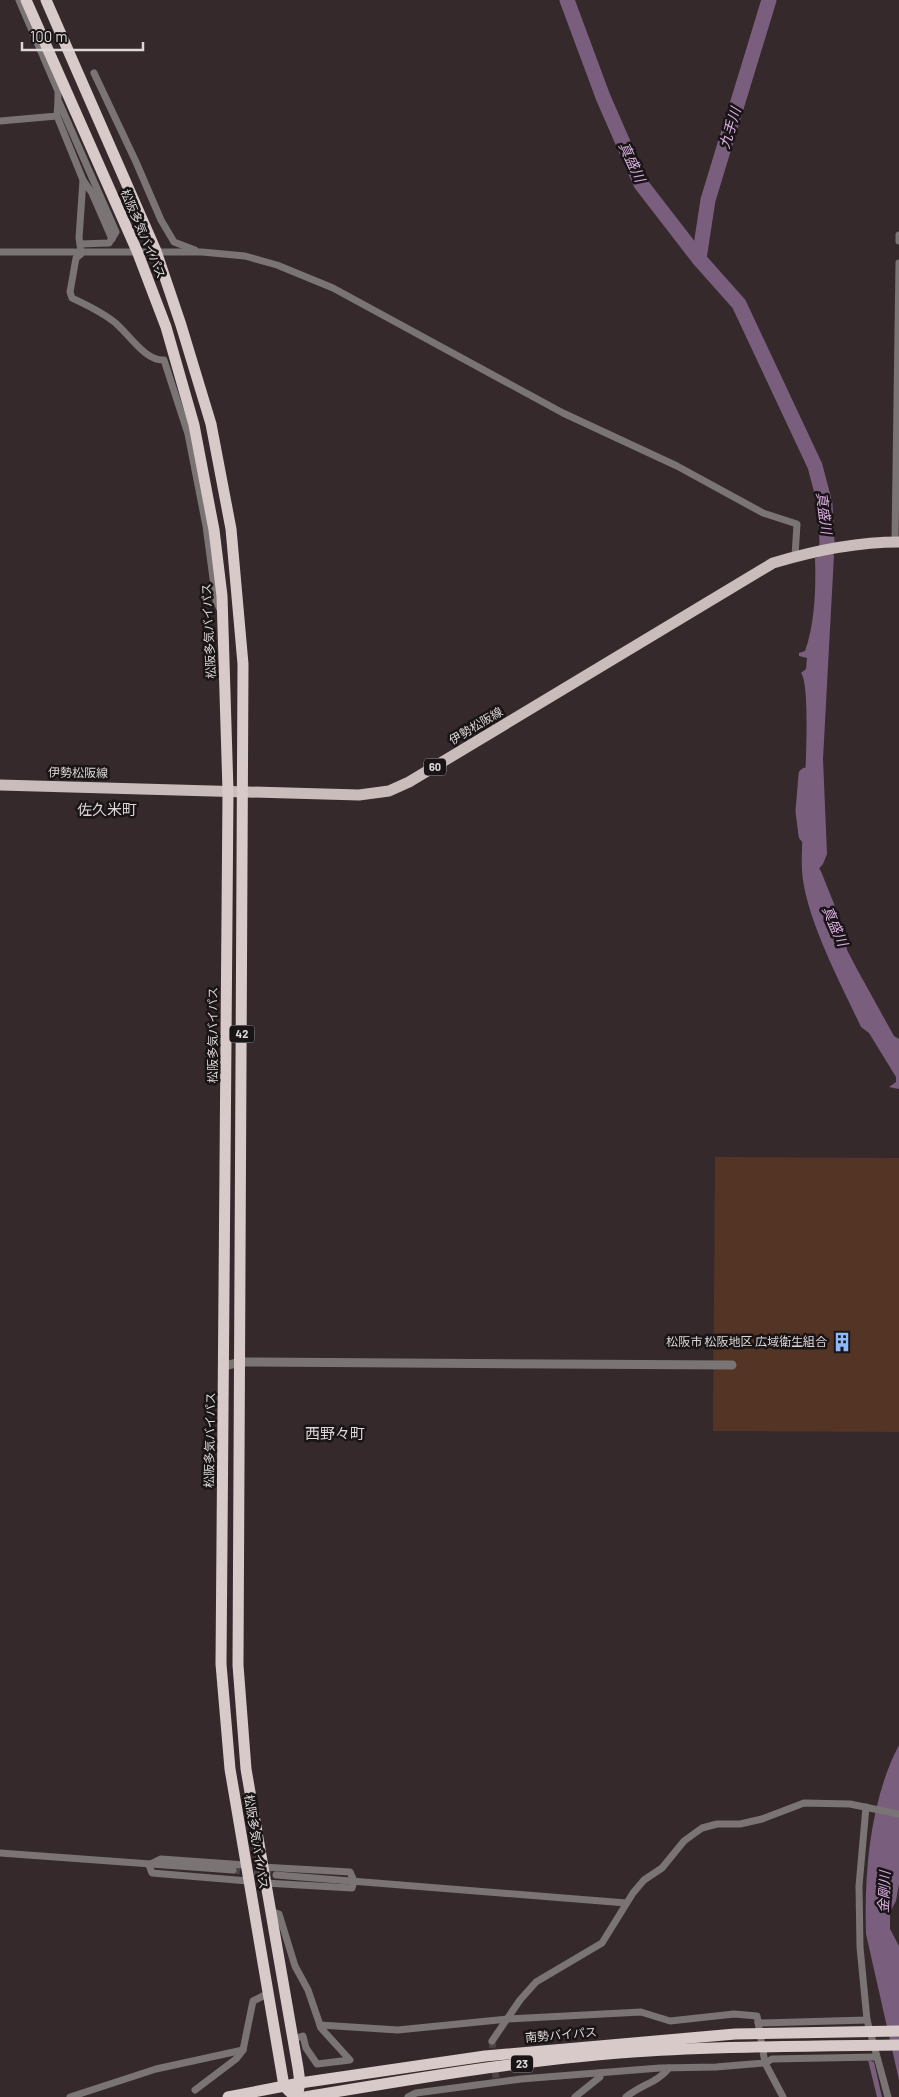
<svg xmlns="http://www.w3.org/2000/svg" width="899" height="2097" font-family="Barlow,'Noto Sans JP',sans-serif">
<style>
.green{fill:#543425}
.water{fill:#795e7d}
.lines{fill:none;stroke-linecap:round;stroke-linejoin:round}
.river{stroke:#795e7d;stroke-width:15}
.minor-tunnel{stroke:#4e4346;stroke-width:7;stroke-dasharray:7 3.5;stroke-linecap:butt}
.minor{stroke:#7b7474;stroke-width:7}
.tertiary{stroke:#7b7474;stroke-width:9}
.primary{stroke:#c9bcba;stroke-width:11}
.trunk{stroke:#d8cac8;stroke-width:11}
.labels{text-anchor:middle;stroke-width:5;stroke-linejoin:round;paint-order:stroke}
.shield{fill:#191415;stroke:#a39c9e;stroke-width:1}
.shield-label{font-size:11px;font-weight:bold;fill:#ded7d8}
.street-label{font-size:12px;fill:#ded7d8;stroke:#191415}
.poi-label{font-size:12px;fill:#ded7d8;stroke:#191415;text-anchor:end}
.water-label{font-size:14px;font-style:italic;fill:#dcafe3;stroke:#191415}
.quarter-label{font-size:15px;fill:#ded7d8;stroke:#191415}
</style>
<rect width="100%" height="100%" fill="#35292c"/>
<!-- green -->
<polygon class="green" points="715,1157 899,1158 899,1432 713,1431"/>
<!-- water -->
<g class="water">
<path d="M834,555l-11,204 4,95 -4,10 -7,8 9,35 20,33 2,10 11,21 36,65 5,3v50l-10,-2 7,-5v-5l-27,-44 -8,-6c-20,-43 -56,-110 -59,-156 -2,-32 12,-181 -1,-198l5,-4 1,-11 -8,-2v-3l6,-2c10,-28 11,-63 10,-93z"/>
<path d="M899,1745v139l-3,17 -6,11v17l9,17v134l-33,-146c-2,-61 4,-134 33,-189z"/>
<polygon points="868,2060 874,2062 882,2097 877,2097"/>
</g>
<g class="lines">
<!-- river -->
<g class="river">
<polyline points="567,0 603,97 641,184 699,259 739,304 815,466 825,504 827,542 825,563"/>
<polyline points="699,259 708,200 769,0"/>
<polyline points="806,835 803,811 806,775"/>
<polyline points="814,874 838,934"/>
</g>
<!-- minor-tunnel -->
<g class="minor-tunnel">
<polyline points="233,1870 276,1875"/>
<polyline points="492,2041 496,2078"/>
</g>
<!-- minor -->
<g class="minor">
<path d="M19,0l39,91v9l58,132 -7,11 -29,1 1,10 -5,4 -6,34 2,6c15,7 28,13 41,23 15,11 31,40 51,39l24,74 18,92 10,75 4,8"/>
<polyline points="94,73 136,162 161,220 174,242 195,250"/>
<polyline points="57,116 83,180"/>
<polyline points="0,121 57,116 58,101"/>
<polyline points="899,235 899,241"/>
<polyline points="80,244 79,238 83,180 92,193 112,239"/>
<polyline points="0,252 202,252 245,256 277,265 333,288 563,413 677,466 763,513 797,524 795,556"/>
<polyline points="895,542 899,263"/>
<polyline points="866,1807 859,1886 860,1947 867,2020 888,2097"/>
<polyline points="0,1853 233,1870"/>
<polyline points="149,1865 152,1873 248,1881"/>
<polyline points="149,1865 161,1859 245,1865"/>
<polyline points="262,1867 350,1872 354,1881 352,1888 265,1883"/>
<polyline points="276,1875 626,1903"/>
<polyline points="270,1911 279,1914 295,1966 308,1990 321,2028 350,2060 317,2064 306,2048 303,2036 293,2039"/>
<polyline points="758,2023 867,2020"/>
<polyline points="320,2025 398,2030 508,2019 641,2012 670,2021 734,2014 757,2016 765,2063 716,2067 660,2068 521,2079 416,2093 408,2097"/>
<polyline points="492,2041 520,2000 536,1982 602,1943 633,1893 644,1880 662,1868 684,1841 702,1828 717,1824 740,1824 762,1819 804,1803 850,1804 899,1814"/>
<polyline points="195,2090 236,2059 243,2050"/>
<polyline points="70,2097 156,2069 243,2050 253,2001 267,1994"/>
<polyline points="575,2097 600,2077 600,2073"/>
<path d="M626,2097c16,-13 31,-14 43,-29"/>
<polyline points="783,2097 765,2063 772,2059 876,2057"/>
</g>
<!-- tertiary -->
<polyline class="tertiary" points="225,1366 240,1362 732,1365"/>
<!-- primary -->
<path class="primary" d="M0,785l359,10 30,-4 20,-9 364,-219c40,-12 84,-21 126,-21"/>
<!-- trunk -->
<g class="trunk">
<polyline points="26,0 137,251 166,327 194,425 214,530 222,596 228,791 221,1664 230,1769 284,2086 295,2097"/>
<polyline points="46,0 156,251 181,325 211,424 231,529 243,664 238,1665 246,1769 298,2068 300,2083 297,2097"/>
<polyline points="228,2097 300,2083 485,2056 735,2034 899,2031"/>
<path d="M305,2097c114,-19 228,-39 344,-46 84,-5 167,-5 250,-6"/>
</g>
</g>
<!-- icons -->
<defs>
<symbol id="building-bare" viewBox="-9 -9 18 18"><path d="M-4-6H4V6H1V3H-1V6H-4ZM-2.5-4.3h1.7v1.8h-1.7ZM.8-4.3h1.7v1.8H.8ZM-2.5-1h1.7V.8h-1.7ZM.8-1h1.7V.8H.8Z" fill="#8cb9fc" stroke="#191415" stroke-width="2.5" paint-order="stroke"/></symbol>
</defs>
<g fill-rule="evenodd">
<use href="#building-bare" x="828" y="1328" width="28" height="28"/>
</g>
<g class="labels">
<!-- shield labels -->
<g class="shield">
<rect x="424" y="758.5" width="22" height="17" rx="4"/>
<rect x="229.5" y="1025.5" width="25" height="17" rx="4"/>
<rect x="511" y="2055.5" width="22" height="17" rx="4"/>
</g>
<g class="shield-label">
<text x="435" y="771">60</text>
<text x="242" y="1038">42</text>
<text x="522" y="2068">23</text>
</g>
<!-- street labels -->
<g class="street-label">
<text transform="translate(143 234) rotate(67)" y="4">松阪多気バイパス</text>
<text transform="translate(209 631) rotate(-93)" y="4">松阪多気バイパス</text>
<text transform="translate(476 726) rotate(-31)" y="4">伊勢松阪線</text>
<text transform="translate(78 773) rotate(1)" y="4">伊勢松阪線</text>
<text transform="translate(213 1035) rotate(-90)" y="4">松阪多気バイパス</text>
<text transform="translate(210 1440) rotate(-89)" y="4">松阪多気バイパス</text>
<text transform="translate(256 1842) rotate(81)" y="4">松阪多気バイパス</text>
<text transform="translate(561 2035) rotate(-5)" y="4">南勢バイパス</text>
</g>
<!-- poi labels -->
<g class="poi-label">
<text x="827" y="1346">松阪市 松阪地区 広域衛生組合</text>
</g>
<!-- water labels -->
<g class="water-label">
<text transform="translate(730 128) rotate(-73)" y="5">九手川</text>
<text transform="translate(632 162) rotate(65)" y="5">真盛川</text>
<text transform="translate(824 513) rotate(83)" y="5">真盛川</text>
<text transform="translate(835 926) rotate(66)" y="5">真盛川</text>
<text transform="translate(884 1892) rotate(-87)" y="5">金剛川</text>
</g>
<!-- quarter labels -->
<g class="quarter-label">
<text x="107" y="815">佐久米町</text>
<text x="335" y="1439">西野々町</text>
</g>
</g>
<!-- scale -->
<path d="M22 42v8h121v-8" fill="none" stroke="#ded7d8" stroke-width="2.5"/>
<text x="30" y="42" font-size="15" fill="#ded7d8" stroke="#191415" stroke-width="4" paint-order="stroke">100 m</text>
</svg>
